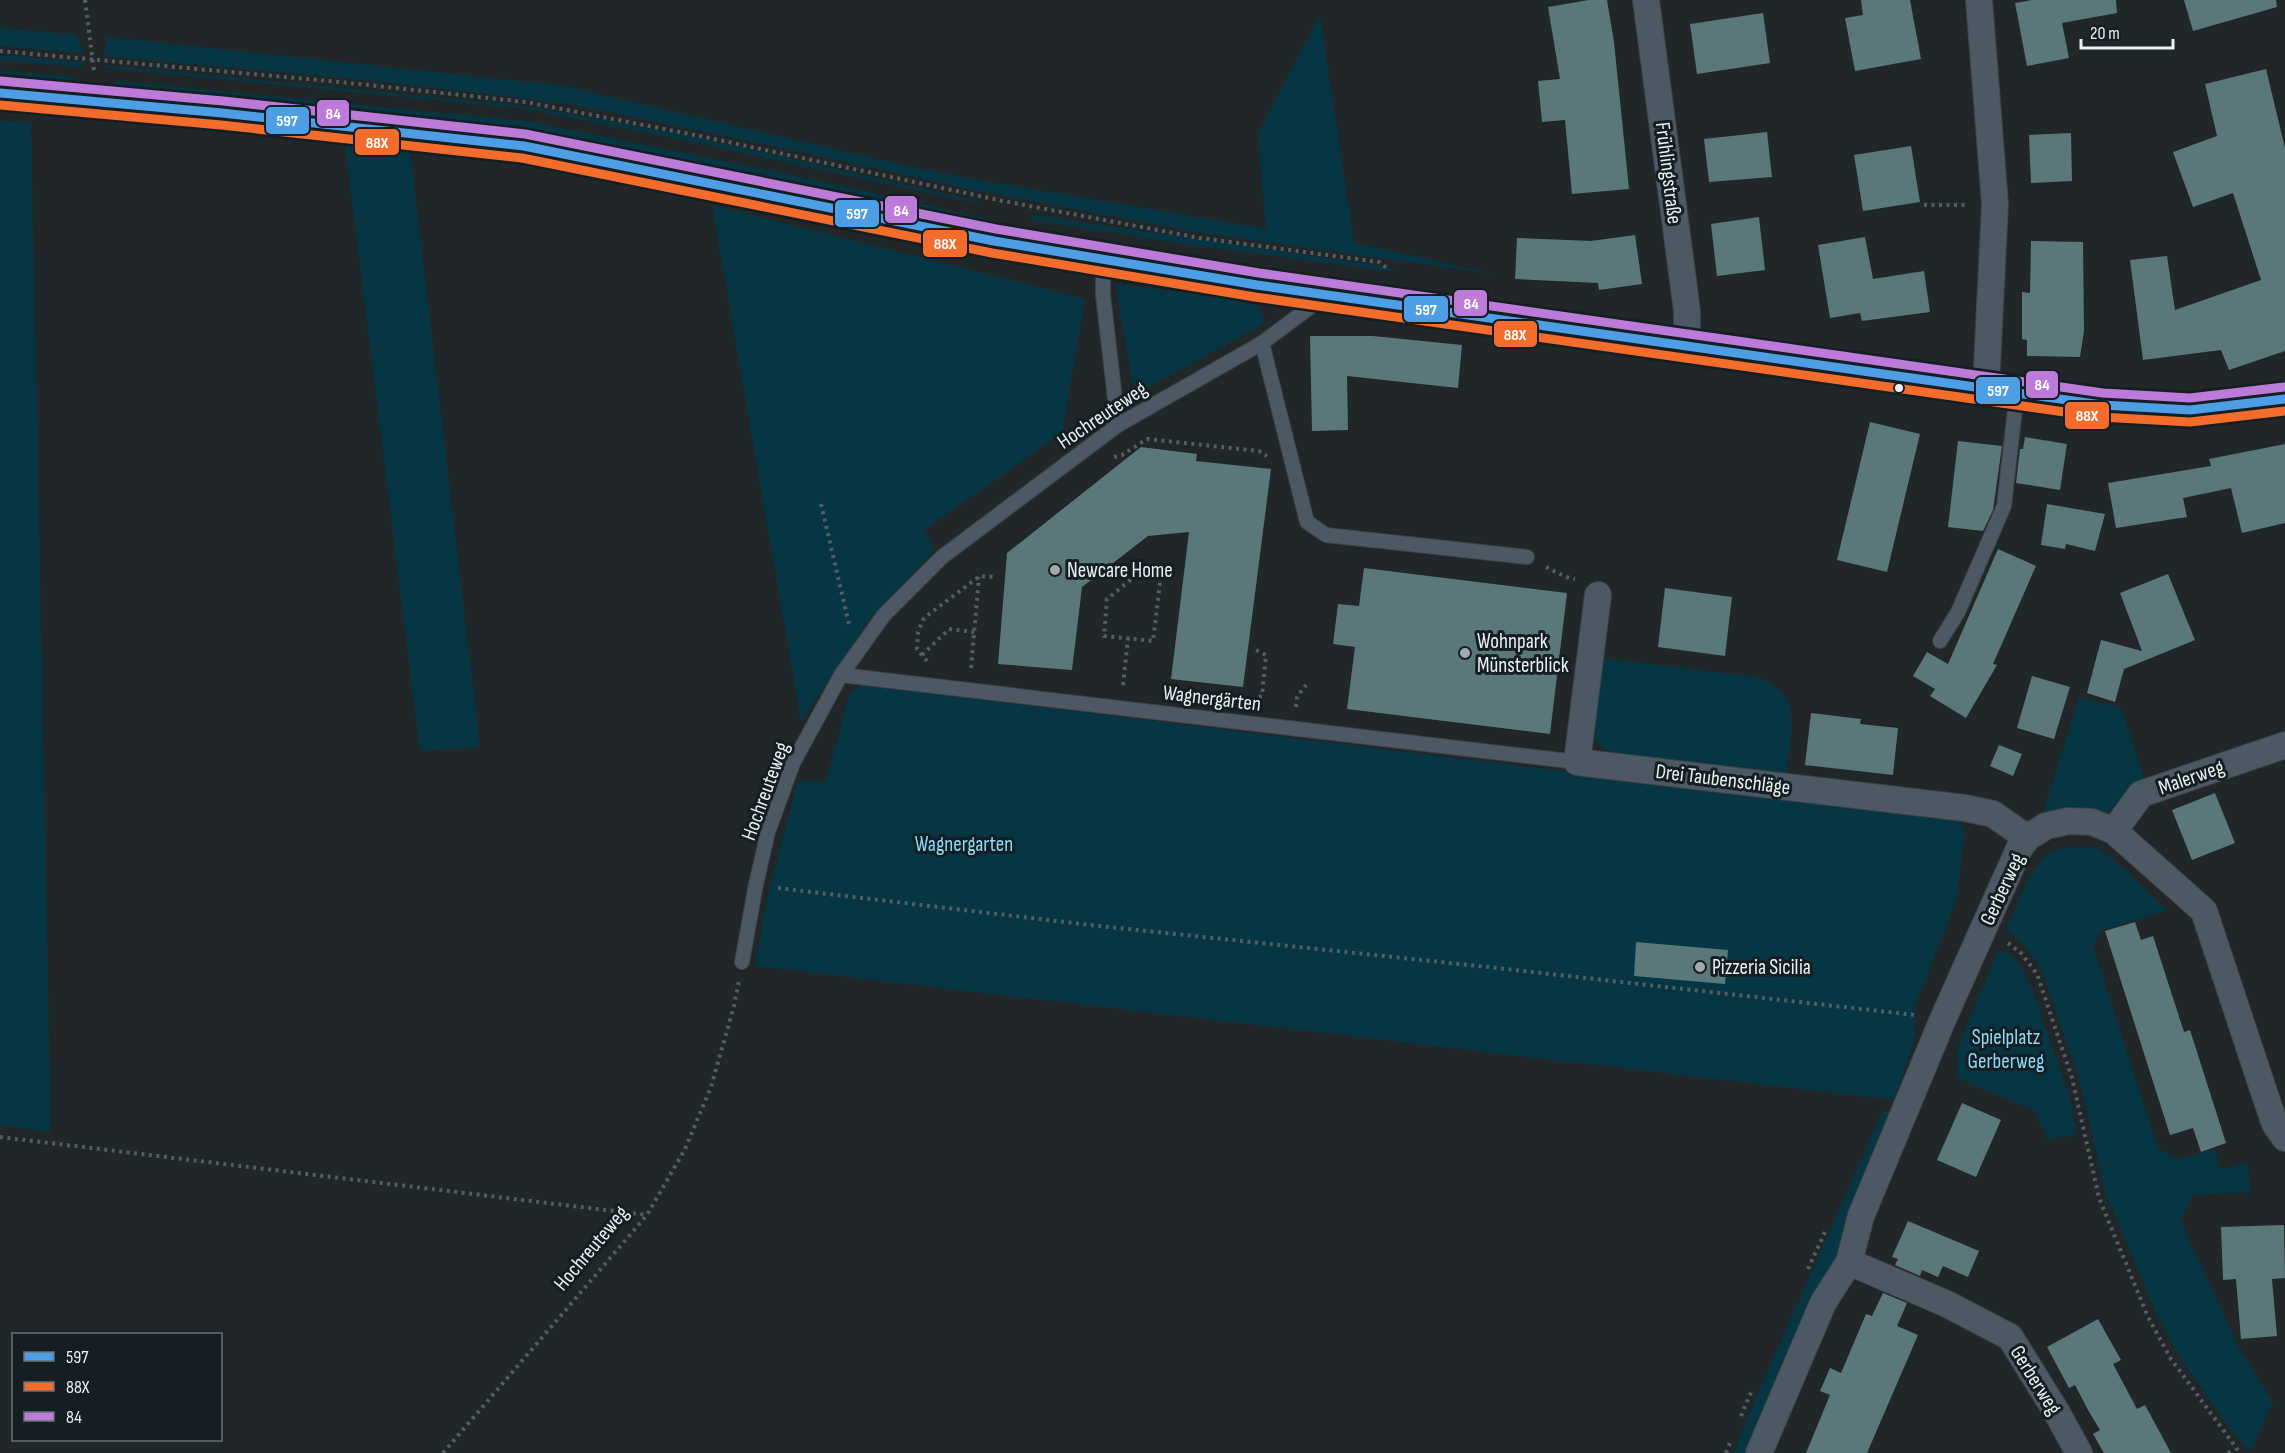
<svg xmlns="http://www.w3.org/2000/svg" width="2285" height="1453" font-family="'Sofia Sans Condensed',sans-serif">
<style>
.green{fill:#063643}
.building{fill:#5a7779}
.lines{fill:none;stroke-linecap:round;stroke-linejoin:round}
.service-casing{stroke:#3e4244;stroke-width:16}
.minor-casing{stroke:#3e4244;stroke-width:28}
.tertiary-casing{stroke:#3e4244;stroke-width:35}
.path{stroke:#545d64;stroke-width:4;stroke-dasharray:3 4.5;stroke-linecap:butt}
.service{stroke:#4c5864;stroke-width:14}
.minor{stroke:#4c5864;stroke-width:26}
.tertiary{stroke:#4c5864;stroke-width:33}
.bus-1-casing{stroke:#151e22;stroke-width:14}
.bus-2-casing{stroke:#151e22;stroke-width:14}
.bus-3-casing{stroke:#151e22;stroke-width:14}
.bus-1{stroke:#4d9ee5;stroke-width:9}
.bus-2{stroke:#f36c2b;stroke-width:9}
.bus-3{stroke:#bd7bd9;stroke-width:9}
.bus-dot{fill:#eaf1f3;stroke:#151e22;stroke-width:2}
.poi-dot{fill:#a4aaac;stroke:#151e22;stroke-width:2}
.labels{text-anchor:middle;stroke-width:6;stroke-linejoin:round;paint-order:stroke}
.street-label{font-size:21px;fill:#eaf1f3;stroke:#151e22}
.poi-label{font-size:21px;fill:#eaf1f3;stroke:#151e22;text-anchor:start}
.park-label{font-size:21px;fill:#8bdbf9;stroke:#151e22}
.line-badge{stroke:#151e22;stroke-width:2}
.badge-label{font-size:16px;text-anchor:middle;font-weight:bold;fill:#fff}
</style>
<rect width="100%" height="100%" fill="#212728"/>
<!-- green -->
<g class="green">
<polygon points="1320,15 1354,243 1500,275 1210,234 973,190 798,151 565,103 366,80 104,56 107,37 564,86 898,164 973,179 1266,229 1258,133"/>
<polygon points="0,28 77,35 84,53 0,46"/>
<polygon points="0,55 86,63 81,67 0,60"/>
<polygon points="104,65 525,106 684,135 981,202 979,204 684,140 525,109 106,68"/>
<polygon points="0,71 74,77 72,84 0,77"/>
<polygon points="118,81 532,122 801,177 988,219 982,223 801,183 532,129 121,88 114,85"/>
<polygon points="0,121 31,123 51,1132 0,1125"/>
<polygon points="345,145 410,150 480,747 420,751"/>
<polygon points="712,205 1085,299 1062,433 924,530 935,550 868,622 801,721"/>
<polygon points="1032,215 1389,267 1395,272 1192,245 1031,220"/>
<polygon points="1115,284 1241,299 1257,306 1264,316 1262,325 1141,391 1136,389 1132,380"/>
<path d="M1601,658l154,19c52,18 35,52 31,97l-170,-20c-4,-2 -10,-3 -13,-6 -22,-16 -6,-67 -2,-90z"/>
<polygon points="861,685 1959,820 1965,830 1956,901 1914,1008 1915,1036 1895,1100 755,966 766,903 798,780 826,782 849,695"/>
<polygon points="2079,697 2121,708 2145,779 2107,813 2088,810 2040,823"/>
<polygon points="2065,847 2095,847 2107,854 2167,910 2100,931 2093,947 2158,1149 2177,1159 2214,1149 2221,1169 2247,1163 2251,1192 2193,1195 2180,1220 2239,1348 2273,1401 2250,1452 2222,1418 2179,1355 2156,1313 2106,1194 2078,1075 2042,971 2026,947 2006,930 2029,877 2045,855"/>
<path d="M2000,951c18,2 27,27 33,41l36,102 8,41 -30,4 -12,-28 -78,-33 1,-31 38,-92z"/>
<polygon points="1883,1111 1890,1112 1849,1214 1843,1250 1749,1453 1734,1453 1755,1400"/>
</g>
<!-- building -->
<g class="building">
<polygon points="1589,0 1607,0 1614,42 1629,189 1572,194 1565,120 1542,122 1538,81 1560,79 1548,7"/>
<polygon points="1861,0 1910,0 1921,59 1855,71 1845,18 1863,15"/>
<polygon points="2032,0 2116,0 2117,13 2062,23 2069,58 2027,66 2015,3"/>
<polygon points="2184,0 2276,0 2277,7 2193,31"/>
<polygon points="1763,13 1770,63 1697,74 1690,24"/>
<polygon points="2266,69 2285,148 2285,351 2229,370 2221,350 2143,360 2130,260 2167,256 2175,310 2261,280 2233,193 2193,207 2173,152 2217,136 2205,84"/>
<polygon points="1767,132 1772,177 1709,182 1704,139"/>
<polygon points="2071,133 2072,181 2031,183 2029,135"/>
<polygon points="1911,146 1920,202 1863,211 1854,155"/>
<polygon points="1759,217 1765,270 1717,276 1711,224"/>
<polygon points="1635,235 1642,284 1599,290 1598,283 1515,279 1517,238 1591,241"/>
<polygon points="1865,237 1873,279 1924,271 1930,312 1862,321 1860,313 1830,318 1818,245"/>
<polygon points="2031,241 2083,242 2084,331 2080,357 2027,356 2027,340 2022,339 2022,292 2030,293"/>
<polygon points="1310,336 1373,336 1462,345 1458,388 1347,376 1348,430 1312,431"/>
<polygon points="1870,422 1920,434 1887,572 1837,560"/>
<polygon points="2025,437 2067,444 2060,490 2016,483 2020,449 2023,449"/>
<polygon points="1958,441 2002,446 1993,510 1983,531 1948,527"/>
<polygon points="2285,444 2285,523 2242,533 2231,488 2183,498 2187,517 2116,528 2108,483 2211,466 2209,459"/>
<polygon points="1141,447 1197,454 1196,461 1271,469 1243,687 1171,679 1189,532 1148,536 1082,587 1072,670 998,664 1007,553"/>
<polygon points="2047,504 2105,514 2095,551 2066,544 2065,549 2041,545"/>
<polygon points="1998,549 2036,566 1993,664 1997,665 1966,718 1930,696 1935,689 1913,676 1927,652 1948,664"/>
<polygon points="1364,568 1567,593 1550,734 1347,709 1355,647 1333,644 1338,604 1359,606"/>
<polygon points="2168,574 2195,640 2124,669 2115,702 2087,693 2101,640 2142,651 2120,593"/>
<polygon points="1665,588 1732,597 1725,656 1658,647"/>
<polygon points="2032,676 2070,687 2054,739 2017,728"/>
<polygon points="1811,713 1861,719 1860,724 1898,728 1893,775 1805,765"/>
<polygon points="1999,745 2022,754 2013,776 1990,766"/>
<polygon points="2215,793 2235,843 2192,860 2172,810"/>
<polygon points="2135,922 2141,940 2153,936 2184,1032 2190,1030 2226,1143 2201,1152 2193,1128 2170,1135 2105,931"/>
<polygon points="1636,942 1728,950 1725,984 1634,976"/>
<polygon points="1962,1103 2001,1120 1976,1177 1937,1160"/>
<polygon points="1908,1221 1979,1251 1968,1277 1943,1266 1938,1277 1922,1270 1920,1276 1895,1265 1898,1259 1892,1257"/>
<polygon points="2284,1225 2285,1278 2272,1279 2277,1336 2241,1339 2236,1279 2223,1280 2221,1227"/>
<polygon points="1883,1293 1907,1303 1897,1326 1918,1335 1867,1453 1806,1453 1830,1395 1820,1391 1830,1368 1841,1373 1866,1314 1872,1316"/>
<polygon points="2098,1319 2121,1360 2113,1364 2137,1409 2145,1405 2171,1453 2104,1453 2093,1434 2100,1430 2088,1410 2075,1385 2069,1388 2047,1347"/>
</g>
<g class="lines">
<defs>
<g id="service">
<polyline points="1103,260 1103,295 1118,425"/>
<polyline points="1262,343 1307,522 1326,535 1527,557"/>
<polyline points="1940,641 1958,612 2004,506 2017,392"/>
<polyline points="841,675 1577,762"/>
<polyline points="742,962 756,884 768,832 793,763 841,675 884,615 942,557 1118,425 1262,343 1321,299"/>
</g>
<g id="minor">
<polyline points="1646,0 1687,311 1687,347"/>
<polyline points="1979,0 1995,204 1986,387"/>
<polyline points="1598,595 1577,762 1965,808 1993,814 2027,838"/>
<polyline points="2114,831 2141,794 2285,745"/>
<polyline points="1849,1262 1947,1304 2010,1337 2056,1411 2079,1453"/>
<polyline points="1759,1453 1823,1303 1849,1262 1861,1216 1943,1019 2019,849 2027,838 2046,826 2068,821 2092,822 2114,831 2204,911 2264,1092 2275,1124 2285,1138"/>
</g>
<polyline id="tertiary" points="0,93 222,113 524,146 994,241 1257,285 2102,405 2190,410 2285,399"/>
</defs>
<!-- service casing -->
<use href="#service" class="service-casing"/>
<!-- minor casing -->
<use href="#minor" class="minor-casing"/>
<!-- tertiary casing -->
<use href="#tertiary" class="tertiary-casing"/>
<!-- path -->
<g class="path">
<polyline points="85,0 94,71"/>
<polyline points="0,51 340,82 526,102 700,136 1003,201 1200,238 1379,262 1389,270"/>
<polyline points="1924,205 1968,205"/>
<polyline points="1114,457 1122,455 1147,439 1259,451 1267,456"/>
<polyline points="821,504 849,624"/>
<polygon points="1149,565 1162,566 1153,641 1104,636 1107,599"/>
<polyline points="1546,567 1566,577 1575,579"/>
<polyline points="922,655 949,629 974,632"/>
<polyline points="927,661 917,649 918,632 924,618 980,576 996,577"/>
<polyline points="971,668 979,577"/>
<polyline points="1123,685 1128,638"/>
<polyline points="1252,700 1262,696 1266,655 1256,650"/>
<polyline points="1296,707 1297,697 1306,685"/>
<polyline points="778,888 1090,925 1488,967 1915,1015"/>
<polyline points="2008,943 2021,953 2037,974 2072,1078 2099,1198 2148,1317 2171,1359 2240,1453"/>
<polyline points="0,1137 647,1215"/>
<polyline points="1808,1269 1825,1232"/>
<polyline points="1741,1416 1752,1390"/>
<polyline points="443,1453 647,1215 685,1149 711,1087 734,1006 739,981"/>
<polyline points="1726,1453 1731,1440"/>
<polyline points="2228,1453 2235,1449"/>
</g>
<!-- service -->
<use href="#service" class="service"/>
<!-- minor -->
<use href="#minor" class="minor"/>
<!-- tertiary -->
<use href="#tertiary" class="tertiary"/>
<defs>
<polyline id="bus-1" points="0,93 222,113 524,146 994,241 1257,285 2102,405 2190,410 2285,399"/>
<polyline id="bus-2" points="0,105 221,125 522,158 992,253 1255,297 2100,417 2190,422 2285,411"/>
<polyline id="bus-3" points="1,81 223,101 525,134 996,229 1259,273 2103,393 2190,398 2284,387"/>
</defs>
<!-- bus-1 casing -->
<use href="#bus-1" class="bus-1-casing"/>
<!-- bus-2 casing -->
<use href="#bus-2" class="bus-2-casing"/>
<!-- bus-3 casing -->
<use href="#bus-3" class="bus-3-casing"/>
<!-- bus-1 -->
<use href="#bus-1" class="bus-1"/>
<!-- bus-2 -->
<use href="#bus-2" class="bus-2"/>
<!-- bus-3 -->
<use href="#bus-3" class="bus-3"/>
</g>
<!-- markers -->
<circle class="bus-dot" cx="1899" cy="388" r="5"/>
<g class="poi-dot">
<circle cx="1055" cy="570" r="6"/>
<circle cx="1465" cy="653" r="6"/>
<circle cx="1700" cy="967" r="6"/>
</g>
<g class="labels">
<!-- street labels -->
<g class="street-label">
<text transform="translate(1669 173) rotate(83)" y="7">Frühlingstraße</text>
<text transform="translate(1102 415) rotate(-34)" y="7">Hochreuteweg</text>
<text transform="translate(1212 698) rotate(7)" y="7">Wagnergärten</text>
<text transform="translate(2191 777) rotate(-19)" y="7">Malerweg</text>
<text transform="translate(1723 779) rotate(7)" y="7">Drei Taubenschläge</text>
<text transform="translate(765 791) rotate(-70)" y="7">Hochreuteweg</text>
<text transform="translate(2002 889) rotate(-65)" y="7">Gerberweg</text>
<text transform="translate(591 1248) rotate(-50)" y="7">Hochreuteweg</text>
<text transform="translate(2036 1380) rotate(58)" y="7">Gerberweg</text>
</g>
<!-- poi labels -->
<g class="poi-label">
<text x="1067" y="577">Newcare Home</text>
<text x="1477" y="648">Wohnpark<tspan x="1477" dy="24">Münsterblick</tspan></text>
<text x="1712" y="974">Pizzeria Sicilia</text>
</g>
<!-- park labels -->
<g class="park-label">
<text x="964" y="851">Wagnergarten</text>
<text x="2006" y="1044">Spielplatz<tspan x="2006" dy="24">Gerberweg</tspan></text>
</g>
</g>
<g class="line-badge">
<rect x="316" y="99" width="34" height="28" rx="6" fill="#bd7bd9"/>
<rect x="265" y="106" width="45" height="29" rx="6" fill="#4d9ee5"/>
<rect x="354" y="128" width="46" height="28" rx="6" fill="#f36c2b"/>
<rect x="884" y="195" width="34" height="29" rx="6" fill="#bd7bd9"/>
<rect x="834" y="199" width="46" height="29" rx="6" fill="#4d9ee5"/>
<rect x="922" y="229" width="46" height="29" rx="6" fill="#f36c2b"/>
<rect x="1453" y="289" width="35" height="28" rx="6" fill="#bd7bd9"/>
<rect x="1403" y="295" width="46" height="28" rx="6" fill="#4d9ee5"/>
<rect x="1493" y="320" width="45" height="28" rx="6" fill="#f36c2b"/>
<rect x="2025" y="370" width="34" height="29" rx="6" fill="#bd7bd9"/>
<rect x="1975" y="376" width="46" height="29" rx="6" fill="#4d9ee5"/>
<rect x="2064" y="401" width="46" height="29" rx="6" fill="#f36c2b"/>
</g>
<g class="badge-label">
<text x="333" y="119">84</text>
<text x="287" y="126">597</text>
<text x="377" y="148">88X</text>
<text x="901" y="216">84</text>
<text x="857" y="219">597</text>
<text x="945" y="249">88X</text>
<text x="1471" y="309">84</text>
<text x="1426" y="315">597</text>
<text x="1515" y="340">88X</text>
<text x="2042" y="390">84</text>
<text x="1998" y="396">597</text>
<text x="2087" y="421">88X</text>
</g>
<!-- legend -->
<rect x="12" y="1333" width="210" height="108" fill="#151e22" stroke="#6a7276" stroke-width="1.5"/>
<rect x="24" y="1352" width="30" height="9" fill="#4d9ee5" stroke="#6a7276" stroke-width="1.5"/>
<text x="66" y="1363" font-size="18" fill="#eaf1f3">597</text>
<rect x="24" y="1382" width="30" height="9" fill="#f36c2b" stroke="#6a7276" stroke-width="1.5"/>
<text x="66" y="1393" font-size="18" fill="#eaf1f3">88X</text>
<rect x="24" y="1412" width="30" height="9" fill="#bd7bd9" stroke="#6a7276" stroke-width="1.5"/>
<text x="66" y="1423" font-size="18" fill="#eaf1f3">84</text>
<!-- scale -->
<path d="M2081 39v9h92v-9" fill="none" stroke="#eaf1f3" stroke-width="3"/>
<text x="2090" y="39" font-size="18" fill="#eaf1f3" stroke="#151e22" stroke-width="4.5" paint-order="stroke">20 m</text>
</svg>
